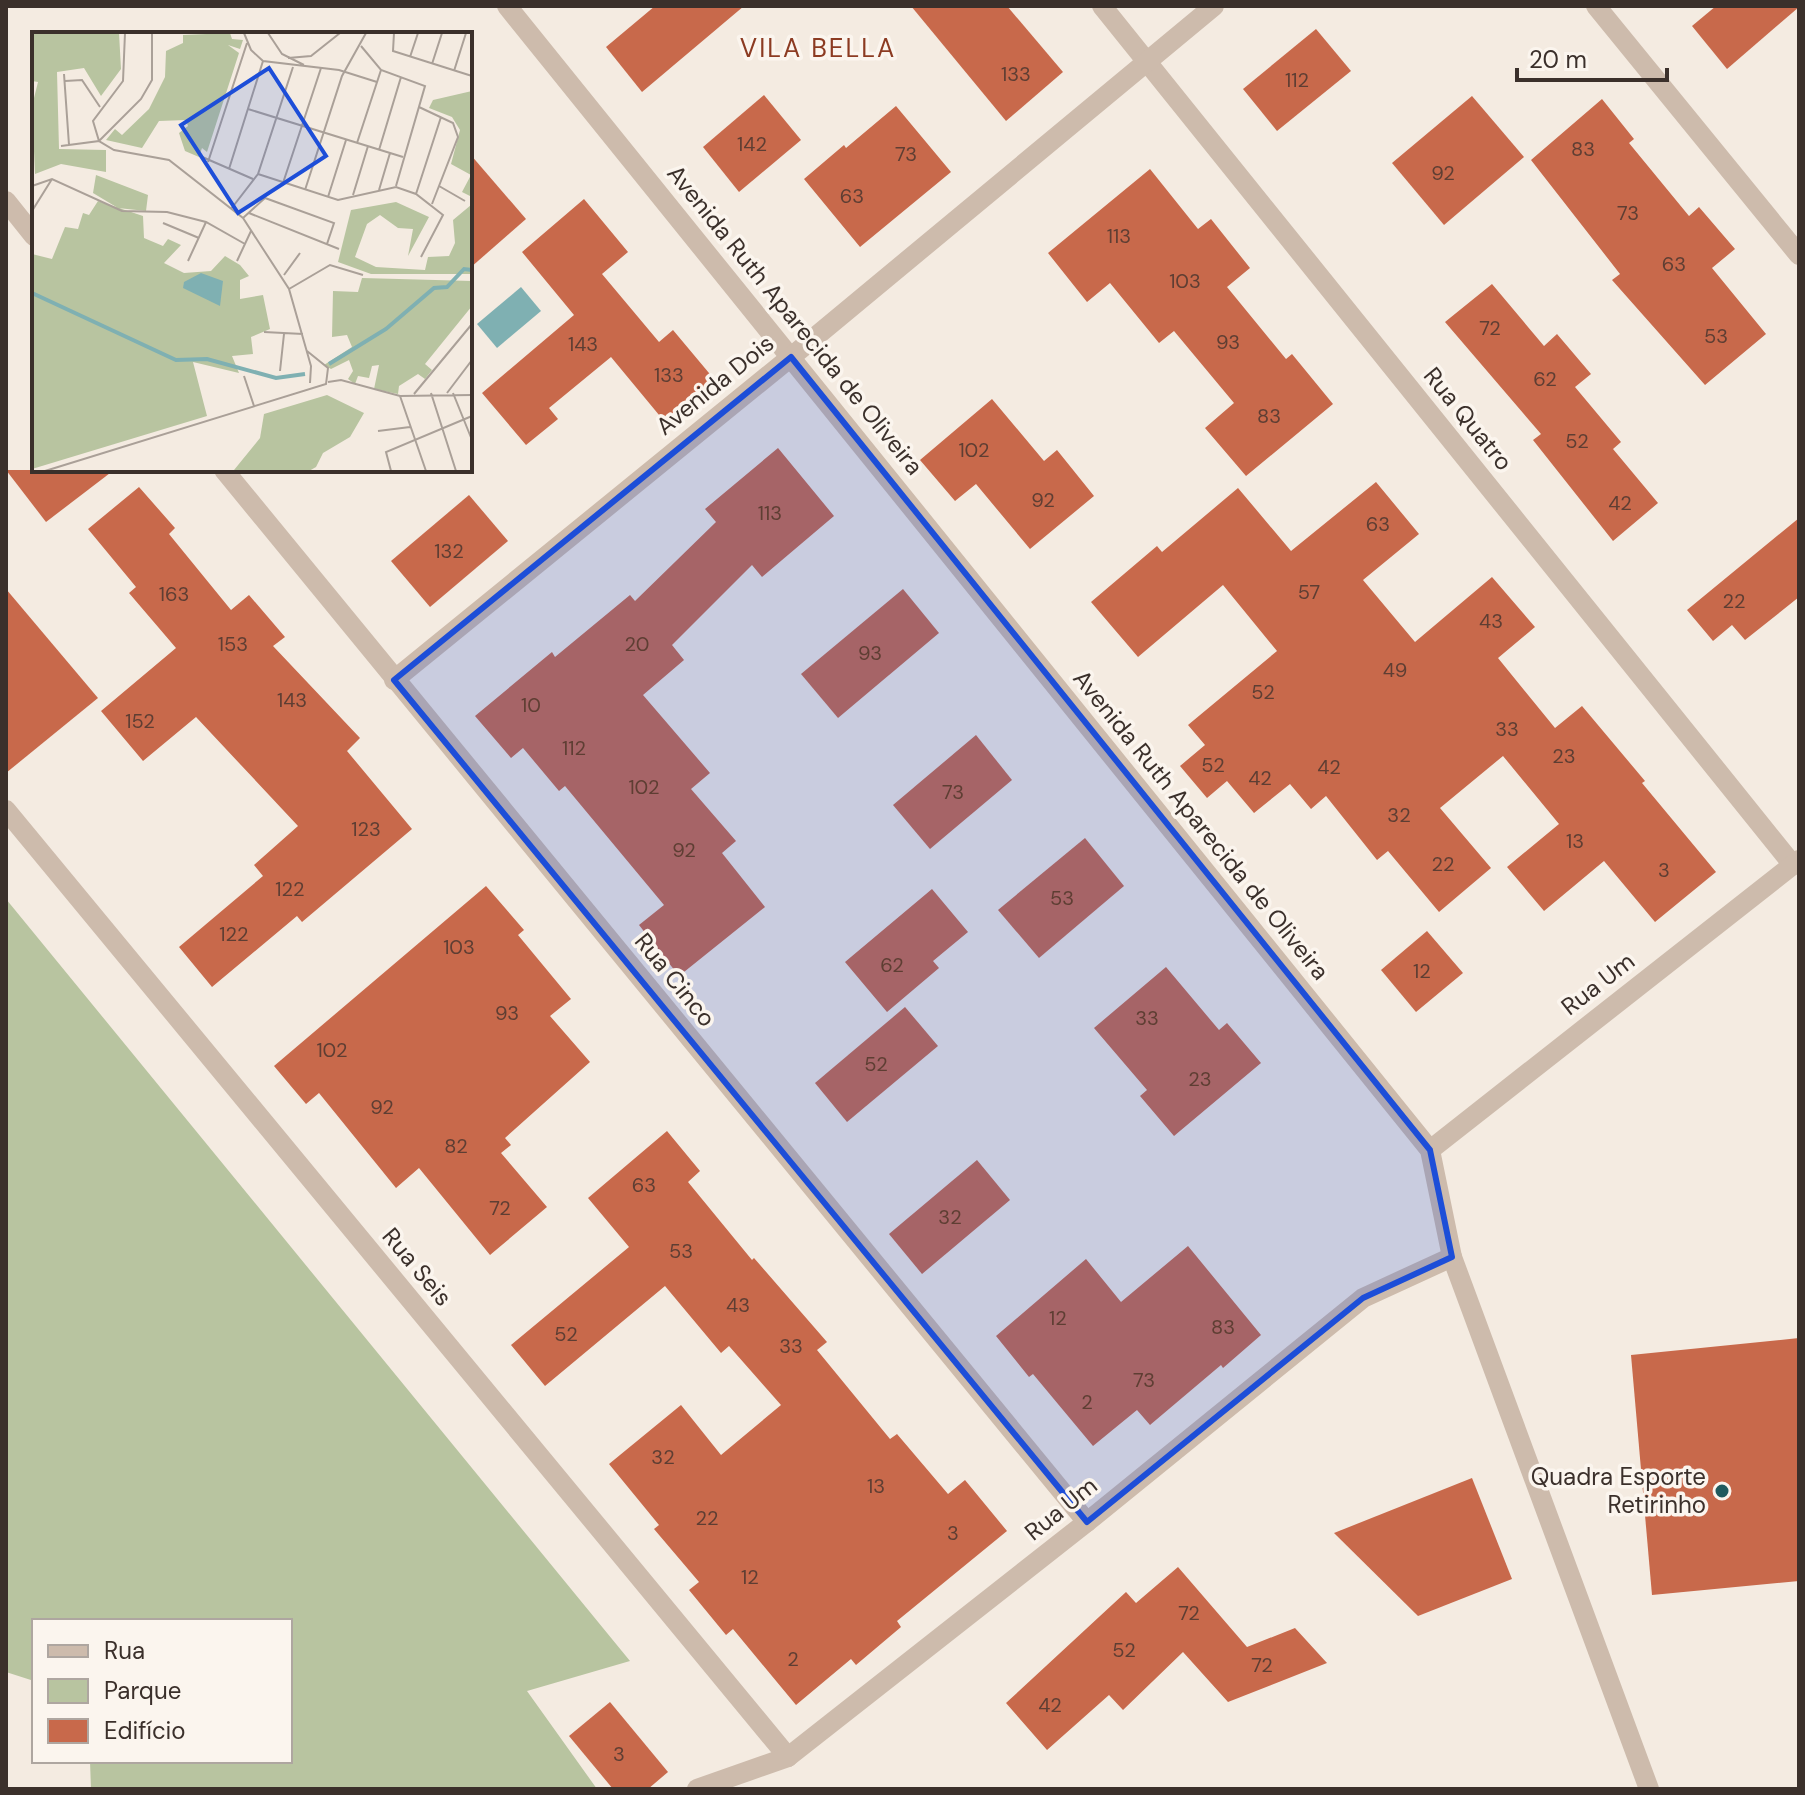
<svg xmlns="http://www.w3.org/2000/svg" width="1805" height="1795" font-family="'DM Sans',sans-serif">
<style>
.green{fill:#b8c4a0}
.water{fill:#7fb0b2}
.building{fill:#c8694b}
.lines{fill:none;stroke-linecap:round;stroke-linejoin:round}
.minor{stroke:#cdbbac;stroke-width:20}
.marked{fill:#1d4ed8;fill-opacity:0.2;stroke:#1d4ed8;stroke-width:6;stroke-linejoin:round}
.poi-dot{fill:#1f5a5e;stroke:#fbf5ee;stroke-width:3}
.labels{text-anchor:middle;stroke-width:7;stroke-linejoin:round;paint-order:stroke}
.number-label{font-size:20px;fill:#5e3e33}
.street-label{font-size:24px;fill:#3b302b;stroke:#fbf5ee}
.poi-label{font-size:24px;fill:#3b302b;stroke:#fbf5ee;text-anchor:end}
.neighbourhood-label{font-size:26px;letter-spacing:2px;fill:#8c3b22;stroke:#fbf5ee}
.inset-river{fill:none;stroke:#7fb0b2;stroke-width:4}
.inset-road{fill:none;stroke:#aaa098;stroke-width:2}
.view{fill:#1d4ed8;fill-opacity:0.15;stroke:#1d4ed8;stroke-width:4}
.inset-edge{fill:none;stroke:#3b302b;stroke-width:4}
</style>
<rect width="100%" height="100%" fill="#f4ebe1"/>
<!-- green -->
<polygon class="green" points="6,899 630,1661 527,1691 597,1789 91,1789 90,1761 290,1761 290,1621 34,1621 34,1681 6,1672"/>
<!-- water -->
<polygon class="water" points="521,287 541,311 497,348 477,324"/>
<!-- building -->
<g class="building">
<polygon points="655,6 744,6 642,92 606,47"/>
<polygon points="911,6 1007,6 1063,72 1006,121"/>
<polygon points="1716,6 1799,6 1799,7 1727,69 1692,26"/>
<polygon points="1316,29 1351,71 1277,131 1243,89"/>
<polygon points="764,95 801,140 739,192 703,147"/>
<polygon points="1472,96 1524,157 1444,225 1392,163"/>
<polygon points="1602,99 1634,139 1629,143 1689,216 1699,207 1735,249 1712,268 1766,334 1705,385 1612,280 1620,274 1531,160"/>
<polygon points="896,106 951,172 860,247 804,179 844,145 846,148"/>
<polygon points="470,154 526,219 470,268"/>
<polygon points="1150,169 1198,229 1211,219 1250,268 1227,287 1286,359 1292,354 1333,404 1246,476 1205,428 1234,403 1174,331 1159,343 1110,283 1087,302 1048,253"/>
<polygon points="584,199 628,252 602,274 659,342 673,330 714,379 664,421 611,357 549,408 558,419 526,445 482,393 574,315 522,252"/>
<polygon points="1492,284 1544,346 1557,334 1591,374 1575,387 1621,442 1613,449 1658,503 1613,541 1533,440 1541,434 1445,322"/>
<polygon points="992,399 1044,461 1057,450 1094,496 1030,549 976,484 955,501 920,460"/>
<polygon points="778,448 834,516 762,577 752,565 672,645 684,660 643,695 710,773 691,789 736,841 722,853 765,907 679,976 639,925 664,905 565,786 559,791 523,748 511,758 475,716 552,652 555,657 630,595 635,601 716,522 705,509"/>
<polygon points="6,470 114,470 46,522"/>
<polygon points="1376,482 1419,534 1363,580 1415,642 1492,577 1535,627 1498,658 1555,728 1582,706 1645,781 1642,783 1716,872 1655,922 1604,861 1544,911 1507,867 1559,824 1503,756 1440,808 1491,868 1439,912 1388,851 1377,860 1326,796 1311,809 1290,784 1254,813 1227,781 1207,798 1180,766 1205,745 1188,725 1277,651 1223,585 1138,657 1091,602 1157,546 1162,552 1238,488 1291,551"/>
<polygon points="139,487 175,528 169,534 231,610 249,595 285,637 273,646 360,738 347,751 412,829 302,922 297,916 212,987 179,947 263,876 254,865 298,826 196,717 143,761 101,711 176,648 129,593 136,587 88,529"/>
<polygon points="469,495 508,541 430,607 391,561"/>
<polygon points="1799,518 1799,597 1745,640 1732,625 1713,641 1687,610"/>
<polygon points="6,589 98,698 6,773"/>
<polygon points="903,589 939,633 838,718 801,674"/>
<polygon points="976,735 1012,780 930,849 893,805"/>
<polygon points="1085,838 1124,886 1039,958 998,910"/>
<polygon points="486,886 524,930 518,935 571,999 550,1016 590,1062 505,1138 511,1145 501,1153 547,1207 490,1255 419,1168 396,1188 319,1093 306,1104 274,1066"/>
<polygon points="932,889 968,932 933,961 939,968 887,1012 845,962"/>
<polygon points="1427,931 1463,973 1416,1012 1381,970"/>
<polygon points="1166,967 1219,1030 1227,1023 1261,1063 1174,1136 1140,1096 1147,1090 1094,1028"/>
<polygon points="905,1007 938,1046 847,1122 815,1083"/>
<polygon points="667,1131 700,1171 688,1182 752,1260 754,1258 827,1342 817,1350 890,1439 897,1434 948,1494 965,1480 1007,1531 897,1621 901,1627 856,1665 851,1659 796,1705 733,1629 726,1635 689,1590 699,1582 654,1529 659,1525 609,1464 681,1405 721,1455 781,1405 729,1346 721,1353 665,1286 545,1386 511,1345 629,1247 588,1198"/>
<polygon points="977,1160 1010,1200 922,1274 889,1234"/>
<polygon points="1188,1246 1261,1335 1223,1368 1221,1365 1150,1425 1137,1410 1093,1446 1033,1374 1029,1377 996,1336 1086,1259 1121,1302"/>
<polygon points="1799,1338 1799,1581 1652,1595 1631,1355"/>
<polygon points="1472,1478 1512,1579 1418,1616 1334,1533"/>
<polygon points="1178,1567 1247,1647 1295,1628 1327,1663 1228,1702 1183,1652 1123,1710 1109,1695 1047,1750 1006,1703 1126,1592 1136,1603"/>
<polygon points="610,1702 668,1772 648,1789 613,1789 569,1736"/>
</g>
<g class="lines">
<!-- minor -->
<g class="minor">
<polyline points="507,6 1430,1150 1452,1257 1649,1789"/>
<polyline points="1102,6 1793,865"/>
<polyline points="1596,6 1799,255"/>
<polyline points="6,201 34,236"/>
<polyline points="224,470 1087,1522"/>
<polyline points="394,680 791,357 1214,6"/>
<polyline points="6,810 788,1757"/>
<polyline points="1430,1150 1799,860"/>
<polyline points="697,1789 788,1757 1087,1522 1363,1298 1452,1257"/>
</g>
</g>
<!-- marked area -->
<path class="marked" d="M791,357l639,793 22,107 -89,41 -276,224 -693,-842z"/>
<!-- markers -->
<circle class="poi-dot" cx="1722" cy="1491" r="8"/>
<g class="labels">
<!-- number labels -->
<g class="number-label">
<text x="1016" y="81">133</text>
<text x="1297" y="87">112</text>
<text x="752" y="151">142</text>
<text x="1583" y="156">83</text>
<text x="906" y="161">73</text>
<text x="1443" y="180">92</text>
<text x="852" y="203">63</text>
<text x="1628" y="220">73</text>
<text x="1119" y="243">113</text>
<text x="1674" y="271">63</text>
<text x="1185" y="288">103</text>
<text x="1490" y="335">72</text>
<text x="1716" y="343">53</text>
<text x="1228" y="349">93</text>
<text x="583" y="351">143</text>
<text x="669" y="382">133</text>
<text x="1545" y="386">62</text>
<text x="1269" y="423">83</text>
<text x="1577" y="448">52</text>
<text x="974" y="457">102</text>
<text x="1043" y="507">92</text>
<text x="1620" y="510">42</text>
<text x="770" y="520">113</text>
<text x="1378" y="531">63</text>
<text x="449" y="558">132</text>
<text x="1309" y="599">57</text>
<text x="174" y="601">163</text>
<text x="1734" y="608">22</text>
<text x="1491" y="628">43</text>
<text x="233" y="651">153</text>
<text x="637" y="651">20</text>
<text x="870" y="660">93</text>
<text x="1395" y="677">49</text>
<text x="1263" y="699">52</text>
<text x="292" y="707">143</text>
<text x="531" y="712">10</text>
<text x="140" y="728">152</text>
<text x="1507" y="736">33</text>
<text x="574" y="755">112</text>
<text x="1564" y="763">23</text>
<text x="1213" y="772">52</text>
<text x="1329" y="774">42</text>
<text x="1260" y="785">42</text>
<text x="644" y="794">102</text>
<text x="953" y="799">73</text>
<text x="1399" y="822">32</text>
<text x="366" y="836">123</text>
<text x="1575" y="848">13</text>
<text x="684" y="857">92</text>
<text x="1443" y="871">22</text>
<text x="1664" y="877">3</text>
<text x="290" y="896">122</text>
<text x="1062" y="905">53</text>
<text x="234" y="941">122</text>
<text x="459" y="954">103</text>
<text x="892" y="972">62</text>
<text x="1422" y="978">12</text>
<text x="507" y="1020">93</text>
<text x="1147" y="1025">33</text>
<text x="332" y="1057">102</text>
<text x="876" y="1071">52</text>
<text x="1200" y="1086">23</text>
<text x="382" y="1114">92</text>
<text x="456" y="1153">82</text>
<text x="644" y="1192">63</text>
<text x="500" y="1215">72</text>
<text x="950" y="1224">32</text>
<text x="681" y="1258">53</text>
<text x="738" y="1312">43</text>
<text x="1058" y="1325">12</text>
<text x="1223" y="1334">83</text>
<text x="566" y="1341">52</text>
<text x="791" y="1353">33</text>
<text x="1144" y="1387">73</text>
<text x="1087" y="1409">2</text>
<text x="663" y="1464">32</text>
<text x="876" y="1493">13</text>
<text x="707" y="1525">22</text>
<text x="953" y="1540">3</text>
<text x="750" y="1584">12</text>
<text x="1189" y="1620">72</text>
<text x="1124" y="1657">52</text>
<text x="793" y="1666">2</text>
<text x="1262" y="1672">72</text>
<text x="1050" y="1712">42</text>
<text x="619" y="1761">3</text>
</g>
<!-- street labels -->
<g class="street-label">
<text transform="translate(795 320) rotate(51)" y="8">Avenida Ruth Aparecida de Oliveira</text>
<text transform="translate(715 385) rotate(-39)" y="8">Avenida Dois</text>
<text transform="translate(1468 419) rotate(51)" y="8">Rua Quatro</text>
<text transform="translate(1201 825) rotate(51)" y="8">Avenida Ruth Aparecida de Oliveira</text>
<text transform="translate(675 980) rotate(51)" y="8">Rua Cinco</text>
<text transform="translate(1598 984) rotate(-38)" y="8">Rua Um</text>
<text transform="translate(417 1267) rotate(50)" y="8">Rua Seis</text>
<text transform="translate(1061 1509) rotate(-39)" y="8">Rua Um</text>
</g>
<!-- poi labels -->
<g class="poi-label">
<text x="1706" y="1485">Quadra Esporte<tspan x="1706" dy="28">Retirinho</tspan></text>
</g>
<!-- neighbourhood labels -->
<g class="neighbourhood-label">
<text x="818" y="57">VILA BELLA</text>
</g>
</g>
<!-- overview -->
<g transform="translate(32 32)">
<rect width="440" height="440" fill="#f4ebe1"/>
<path d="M0,1h87l2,36 -20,27 -17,-28 -27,4 2,77 47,1v22l-45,-8 -26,10 -3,-68 6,-24 -6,-1zM198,1l2,6 11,1 -3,9 -12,-4 11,8 -32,99 -5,-4 -3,9 -14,-6 -6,-18 9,-7 -2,-6 -27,1 -17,27 -36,-8 9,-11 7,6 27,-26 16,-32 1,-26 17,-8v-8zM440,59v106l-10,-5 9,-17 -20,-11 9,-34 -8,-13 -23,-9 4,-8zM64,143l52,20 -2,16 -28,-3 -25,-15zM66,169l45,15 1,22 19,8 5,-7 13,6 -17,18 20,10 27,-2 14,-15 15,9 9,11 -9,4v19l23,-4 7,34 -19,8 2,17 -21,2 7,17 -46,-11 14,54 -175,53v-215l20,5 13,-32 13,2 5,-16 6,2zM364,170l33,15 -21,39 5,-27 -15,-1 -18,-13 -13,9 -12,33 21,10 49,3 3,-13 21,-1 6,-13 -2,-23 18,-15 1,69h-101l-33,-12 13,-52zM330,246l110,3v25l-47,58 7,6 -7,9 -7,-5 -19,12 -1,8 -24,-5 5,-24 -7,1 -3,12 -11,-2 -3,8 -7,-5 5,-8 -4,-11 -18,9 -7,-4 28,-18 -5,-12 -15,2 1,-46 25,1zM295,363l37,18 -14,24 -27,16 -7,14 -7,4h-108l33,-1 26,-32 4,-24z" fill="#b8c4a0"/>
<path d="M169,241l22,8 -3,25 -37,-18 1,-6z" fill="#7fb0b2"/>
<path class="inset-river" d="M0,261l144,67 31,-1 69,19 29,-4M297,332l57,-35 48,-41 13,-1 17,-18 8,1"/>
<path class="inset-road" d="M93,1l-2,48 -30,40 6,20 15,9 55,10 74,58 46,71 22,77 -1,17M212,1l7,17 12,11 76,9 38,12M236,1l14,21 22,11M362,1l-1,18 79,25M329,14l20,24 44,16 -29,100M378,25l8,-24M256,26l23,-2 29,-23M400,32l10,-31M422,39l12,-38M32,42l5,71M33,49l17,-1 18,27M387,75l34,16 5,14 -26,67M216,77l155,48M325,111l24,-73M29,114l38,-5 42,-42 11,-19v-47M347,118l22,-73M168,124l53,23M176,130l39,-119M197,137l34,-108M226,142l80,26 58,-13 20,7 27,21 -22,42M251,151l38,-115M0,154l20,-7 70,32 45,1 39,10 39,22M407,154l26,15M273,158l37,-114 24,-43M347,158l11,-37M384,162l25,-77M321,163l15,-49M296,165l18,-57M199,177l27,-35 35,-107M0,179l20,-32M217,181l90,36M211,186l22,-20 69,25 -7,21M131,191l36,15M156,229l18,-39M205,229l14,-30M252,243l16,-22M257,257l41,-24 33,10M232,300l39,2M248,339l4,-37M212,344l10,30M296,350l13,-2 59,16 72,-1M399,361l25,78M415,361l25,-33M421,361l19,47M382,362l58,-70M368,364l26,75M346,399l32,-4M13,439l281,-87 2,-16 -21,-17M359,439l-5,-19 86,-36"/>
<path class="view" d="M237,36l57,88 -88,57 -57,-88z"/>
<rect width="440" height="440" class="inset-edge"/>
</g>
<!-- border -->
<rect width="1805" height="1795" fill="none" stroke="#3b302b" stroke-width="16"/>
<!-- legend -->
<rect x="32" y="1619" width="260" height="144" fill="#fbf5ee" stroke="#aea6a0" stroke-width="2"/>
<rect x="48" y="1645" width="40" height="12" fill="#cdbbac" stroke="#aea6a0" stroke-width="2"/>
<text x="104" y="1659" font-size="24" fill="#3b302b">Rua</text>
<rect x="48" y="1679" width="40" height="24" fill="#b8c4a0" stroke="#aea6a0" stroke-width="2"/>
<text x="104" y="1699" font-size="24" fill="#3b302b">Parque</text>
<rect x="48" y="1719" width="40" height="24" fill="#c8694b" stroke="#aea6a0" stroke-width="2"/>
<text x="104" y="1739" font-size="24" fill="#3b302b">Edifício</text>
<!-- scale -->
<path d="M1517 68v12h150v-12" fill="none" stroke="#3b302b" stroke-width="4"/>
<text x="1529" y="68" font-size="24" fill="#3b302b" stroke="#fbf5ee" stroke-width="6" paint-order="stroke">20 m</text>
</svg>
